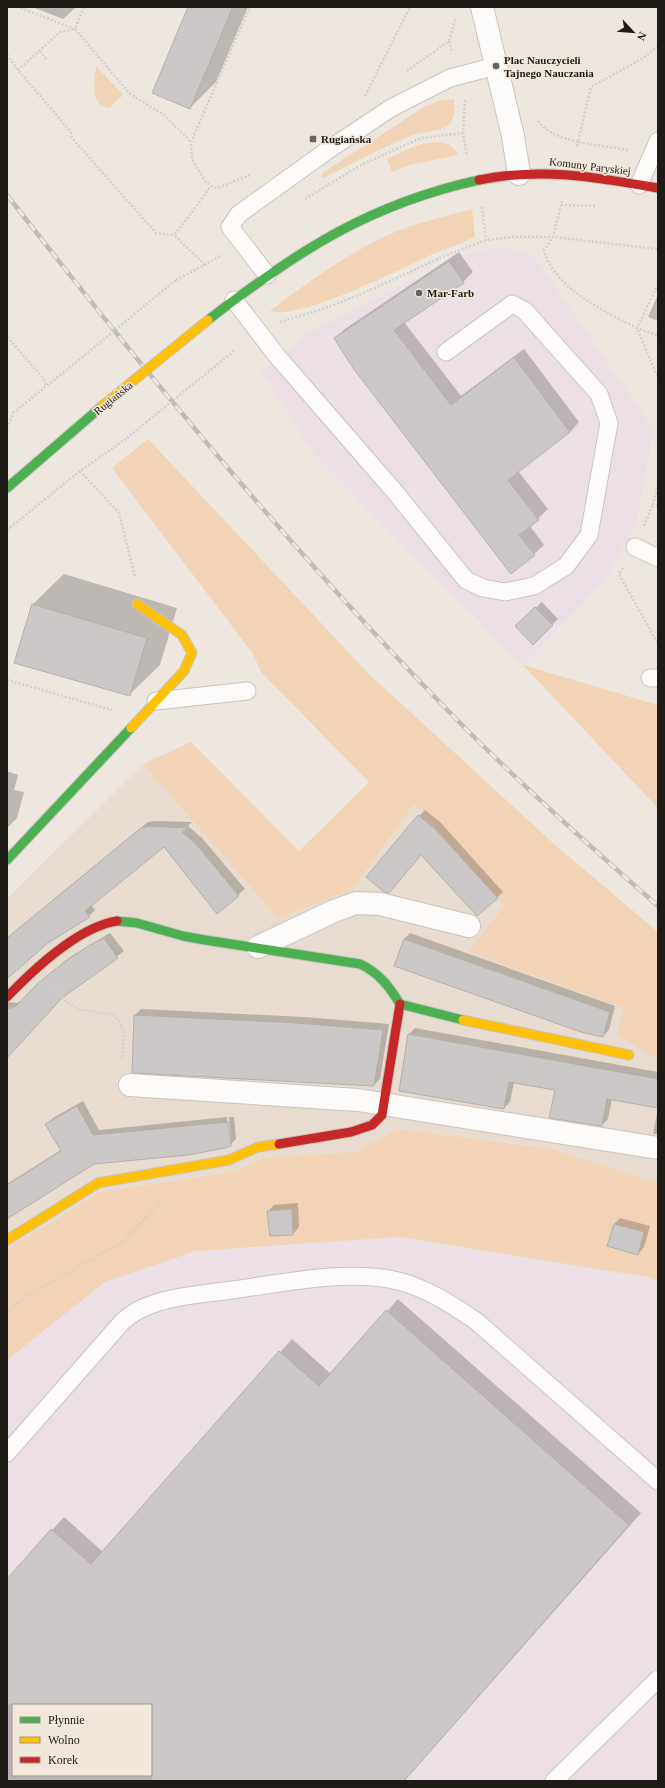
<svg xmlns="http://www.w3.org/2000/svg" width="665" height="1788" font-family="Georgia,serif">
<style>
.commercial{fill:#ecdfe5;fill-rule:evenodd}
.built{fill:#e7dccf}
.green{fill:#f0d4b5}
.shadow{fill:#0003;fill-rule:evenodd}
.building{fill:#cbc8c7;stroke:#b3afae}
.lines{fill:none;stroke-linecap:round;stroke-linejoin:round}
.lane-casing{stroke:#c9c4bf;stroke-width:19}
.street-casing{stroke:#c9c4bf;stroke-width:24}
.fast-casing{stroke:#c9c4bf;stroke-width:11}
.slow-casing{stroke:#c9c4bf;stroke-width:11}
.jam-casing{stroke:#c9c4bf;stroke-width:11}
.path{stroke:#d2d0ce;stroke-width:2.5;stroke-dasharray:2 2;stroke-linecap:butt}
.lane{stroke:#fcfbfa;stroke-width:17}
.street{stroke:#fcfbfa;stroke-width:22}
.fast{stroke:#4caf50;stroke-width:9}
.slow{stroke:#ffc107;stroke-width:9}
.jam{stroke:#c62828;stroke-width:9}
.rail-casing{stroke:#bebcbb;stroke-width:4.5}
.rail{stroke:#f2e7db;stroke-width:3;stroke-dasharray:9;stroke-linecap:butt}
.slow-bridge-casing{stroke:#c9c4bf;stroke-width:11;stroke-linecap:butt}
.path-bridge{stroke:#d2d0ce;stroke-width:2.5;stroke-dasharray:2 2;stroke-linecap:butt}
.slow-bridge{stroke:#ffc107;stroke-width:9}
.poi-dot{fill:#66625d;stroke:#f2e7db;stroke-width:1.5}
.labels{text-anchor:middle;stroke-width:3;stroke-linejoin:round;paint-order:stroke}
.poi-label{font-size:11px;font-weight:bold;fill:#1e1b17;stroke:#f2e7db;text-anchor:start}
.street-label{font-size:11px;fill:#1e1b17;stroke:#f2e7db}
</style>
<rect width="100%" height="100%" fill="#ede7e0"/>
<!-- commercial -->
<g class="commercial">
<polygon points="500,247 534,256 653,429 637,522 604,582 523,665 317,457 261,372 304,336 462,255"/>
<path d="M400,1237l247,40 11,4v500h-651v-421l98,-78 90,-31zM13,1705h138v70h-138z"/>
</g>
<!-- built -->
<polygon class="built" points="143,764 278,918 352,890 415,803 490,886 504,906 468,951 623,1008 617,1035 658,1060 658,1183 553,1149 398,1129 355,1152 263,1158 231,1172 100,1192 7,1249 7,899"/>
<!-- green -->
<g class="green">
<path d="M96,66l27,29 -14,13c-20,-2 -14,-30 -13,-42z"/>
<path d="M454,99c1,8 2,20 -6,26 -9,7 -24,6 -35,10 -30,12 -60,28 -89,43l-3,-4 103,-67 18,-7z"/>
<path d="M435,142c11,1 18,2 23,13l-48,10 -18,7 -5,-13 30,-14z"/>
<path d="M472,209l3,27c-11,8 -29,12 -42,18 -33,15 -131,66 -163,57 37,-28 75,-56 118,-76 27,-12 56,-18 84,-26z"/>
<polygon points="148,439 369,674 554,844 658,932 658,1060 617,1035 623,1008 468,951 504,906 415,803 352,890 278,918 143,764 191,742 299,851 369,782 261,672 253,654 112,468"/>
<polygon points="523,665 658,705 658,808"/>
<polygon points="398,1129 553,1149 658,1183 658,1281 647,1277 400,1237 195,1251 105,1282 7,1360 7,1249 100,1192 231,1172 263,1158 355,1152"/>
</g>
<!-- shadow -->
<g class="shadow">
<polygon points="32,7 76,7 63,19"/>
<polygon points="189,7 248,7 216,82 190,108"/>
<polygon points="459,252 473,272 463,282 404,322 461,396 524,349 579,422 570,432 518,471 548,509 530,526 544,545 534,554 335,338 345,329"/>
<polygon points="658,294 658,321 648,317"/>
<polygon points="64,574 177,608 160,665 129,695 16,662 33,604"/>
<polygon points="542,602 558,619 533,644 522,620"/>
<polygon points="7,771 18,775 14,790 24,792 17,818 7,828"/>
<polygon points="425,810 440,822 503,892 477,915 421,855 389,892 419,816"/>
<polygon points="156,821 192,822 188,826 202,838 245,889 217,913 164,846 91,905 95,910 89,916 47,942 7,978 7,938 148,822"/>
<polygon points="110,933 124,951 63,996 7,1057 7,1002 17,1003 23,1000 45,978 70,957"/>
<polygon points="410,933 615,1006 609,1030 603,1036 395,966 404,939"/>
<polygon points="141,1009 304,1017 389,1024 380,1079 374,1085 135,1015"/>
<polygon points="415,1028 658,1072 658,1104 612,1099 608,1119 602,1125 556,1089 514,1082 510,1102 504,1108 409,1034"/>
<polygon points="83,1101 99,1130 227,1117 229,1143 231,1143 229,1117 234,1117 236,1139 230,1145 94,1163 7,1218 7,1184 61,1150 47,1124 53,1118"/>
<polygon points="658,1108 658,1134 653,1134"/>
<polygon points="298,1203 299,1227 293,1234 271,1235 268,1211 274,1205"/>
<polygon points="620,1218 650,1226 644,1247 638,1254 608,1245 614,1224"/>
<path d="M398,1299l243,214 -237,268h-397v-201l57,-63 39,35 189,-213 39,35zM13,1705h138v70h-138z"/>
</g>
<!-- building -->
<g class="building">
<polygon points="188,7 233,7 190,109 152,93"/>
<polygon points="449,261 464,283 394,330 451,405 514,357 570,432 508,480 539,520 519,535 535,555 511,574 353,368 334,338"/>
<polygon points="32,604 147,638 130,696 14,663"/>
<polygon points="535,607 553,625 533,645 515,626"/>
<polygon points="418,815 434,828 498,898 477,916 421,855 389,893 384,892 366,877"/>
<polygon points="149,826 188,828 182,832 196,844 239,896 217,914 164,847 85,911 90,917 48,943 7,979 7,938 141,828"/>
<polygon points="104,938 118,958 62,998 7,1058 7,1009 16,1006 37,984 63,963 90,945"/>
<polygon points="404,939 610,1012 603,1037 581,1032 394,966"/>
<polygon points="134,1015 297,1023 383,1030 374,1086 132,1073"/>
<polygon points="408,1034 658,1079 658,1108 607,1099 602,1126 549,1118 555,1090 509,1082 504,1109 399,1091"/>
<polygon points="77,1106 93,1135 228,1122 231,1146 225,1148 188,1155 94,1164 7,1219 7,1185 61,1151 45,1124"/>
<polygon points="292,1209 293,1235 270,1236 267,1211"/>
<polygon points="614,1224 644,1232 638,1255 607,1246"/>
<polygon points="386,1310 629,1525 404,1781 151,1781 151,1705 7,1705 7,1579 51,1529 91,1564 279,1351 319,1386"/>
</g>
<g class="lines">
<defs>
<g id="lane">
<polyline points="639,185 658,141"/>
<polyline points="267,275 230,227 239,214 328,150 391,108 450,78 496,66"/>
<polyline points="234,300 277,356 395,492 466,580 483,588 505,592 534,586 566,566 589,535 609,423 599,394 524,310 512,304 446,352"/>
<polyline points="635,547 658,558"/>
<polyline points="650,678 658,678"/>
<polyline points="156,701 247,691"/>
<path d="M7,1453l116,-132c6,-5 12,-10 20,-13 27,-12 60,-14 89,-18 52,-7 115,-21 166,-9 29,7 54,24 78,40l182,160"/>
<polyline points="554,1781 658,1679"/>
</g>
<g id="street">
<polyline points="482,7 513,136 519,174"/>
<polyline points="258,947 334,911 356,903 380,904 469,926"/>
<polyline points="130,1085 358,1100 658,1148"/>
</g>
<g id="fast">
<path d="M208,320c88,-68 161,-116 271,-140"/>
<polyline points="7,488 101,407"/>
<polyline points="7,860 131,728"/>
<path d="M117,921l20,2 46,13 22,4 155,24c19,9 29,22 40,40l63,16"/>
</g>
<g id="slow">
<polyline points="131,728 184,671 192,653 182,635 137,604"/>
<polyline points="463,1020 629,1055"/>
<polyline points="7,1240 98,1183 229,1160 258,1147 279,1144"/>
</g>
<g id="jam">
<path d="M479,180c63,-13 117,-3 179,8"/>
<path d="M7,997c26,-27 71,-70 110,-76"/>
<polyline points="279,1144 351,1132 372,1125 382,1115 400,1004"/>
</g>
</defs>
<!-- lane casing -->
<use href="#lane" class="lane-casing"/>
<!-- street casing -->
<use href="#street" class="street-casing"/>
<!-- fast casing -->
<use href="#fast" class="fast-casing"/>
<!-- slow casing -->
<use href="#slow" class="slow-casing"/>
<!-- jam casing -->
<use href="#jam" class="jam-casing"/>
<!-- path -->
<g class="path">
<polyline points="84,7 75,29 130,94 164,115 191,142"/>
<polyline points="449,41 452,52"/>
<polyline points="40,51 46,59"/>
<polyline points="7,55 18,70 71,132 72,138 156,233 174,235"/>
<polyline points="18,70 60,32 75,29 18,7"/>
<polyline points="407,71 449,41 456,17"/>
<polyline points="365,96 410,7"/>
<polyline points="465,100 463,133 467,156"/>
<path d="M538,121c12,14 23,16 40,21l-1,6"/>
<polyline points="628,150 578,142 591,87 643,58 658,46"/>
<polyline points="250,175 217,188 211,186 206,182 192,160 191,142 250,7"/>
<polyline points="305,199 361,165 421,138 463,133"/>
<path d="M562,201l-9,36 -9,13c9,37 61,62 93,78l21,50"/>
<polyline points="561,205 596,206"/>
<polyline points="482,207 486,240"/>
<polyline points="205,265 174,235 190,215 211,186"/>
<polyline points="176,280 205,265 221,255"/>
<polyline points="658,284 637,328 658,336"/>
<polyline points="280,322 329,307 366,292 449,254 486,240 513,237 553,237 658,249"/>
<polyline points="7,337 44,379 46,386"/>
<polyline points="7,428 14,412 69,368"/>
<polyline points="80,471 119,513 135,577"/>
<polyline points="658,484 653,504 658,506"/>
<polyline points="644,526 653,504"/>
<polyline points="7,530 80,471 127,438"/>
<polyline points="623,568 619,574 658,644"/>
<polyline points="7,680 112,710"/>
<polyline points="54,988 65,1001 78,1009 114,1015 120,1022 124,1033 122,1060"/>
<polyline points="7,1311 27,1296 124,1241 163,1199"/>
</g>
<!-- lane -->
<use href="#lane" class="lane"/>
<!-- street -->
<use href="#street" class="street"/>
<!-- fast -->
<use href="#fast" class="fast"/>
<!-- slow -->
<use href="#slow" class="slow"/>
<!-- jam -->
<use href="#jam" class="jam"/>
<defs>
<path id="rail" d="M7,195c144,185 293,366 458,533 62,62 128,121 193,178"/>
</defs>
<!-- rail casing -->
<use href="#rail" class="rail-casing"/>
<!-- rail -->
<use href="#rail" class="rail"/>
<defs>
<polyline id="slow-bridge" points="101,407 208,320"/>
</defs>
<!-- slow-bridge casing -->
<use href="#slow-bridge" class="slow-bridge-casing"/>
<!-- path-bridge -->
<g class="path-bridge">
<polyline points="69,368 176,280"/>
<polyline points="127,438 235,350"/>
</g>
<!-- slow-bridge -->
<use href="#slow-bridge" class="slow-bridge"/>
</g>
<!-- markers -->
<g class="poi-dot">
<circle cx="496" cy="66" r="4"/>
<rect x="309" y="135" width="8" height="8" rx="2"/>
<circle cx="419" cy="293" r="4"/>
</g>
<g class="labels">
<!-- poi labels -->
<g class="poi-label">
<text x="504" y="64">Plac Nauczycieli<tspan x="504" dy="13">Tajnego Nauczania</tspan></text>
<text x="321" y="143">Rugiańska</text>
<text x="427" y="297">Mar-Farb</text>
</g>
<!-- street labels -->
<g class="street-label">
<text transform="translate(590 166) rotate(7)" y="4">Komuny Paryskiej</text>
<text transform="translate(113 398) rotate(-39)" y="4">Rugiańska</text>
</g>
</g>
<!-- border -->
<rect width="665" height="1788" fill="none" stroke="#1e1b17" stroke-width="16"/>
<!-- legend -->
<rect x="12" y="1704" width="140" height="72" fill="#f2e7db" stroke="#9d958d"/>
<rect x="20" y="1717" width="20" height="6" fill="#4caf50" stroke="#9d958d"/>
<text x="48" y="1724" font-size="12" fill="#1e1b17">Płynnie</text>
<rect x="20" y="1737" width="20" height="6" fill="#ffc107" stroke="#9d958d"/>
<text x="48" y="1744" font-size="12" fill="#1e1b17">Wolno</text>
<rect x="20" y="1757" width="20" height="6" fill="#c62828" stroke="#9d958d"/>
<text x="48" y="1764" font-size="12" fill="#1e1b17">Korek</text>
<!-- north arrow -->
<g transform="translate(633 32) rotate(116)" stroke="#f2e7db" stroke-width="3" paint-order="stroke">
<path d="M0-3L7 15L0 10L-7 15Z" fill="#1e1b17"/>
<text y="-6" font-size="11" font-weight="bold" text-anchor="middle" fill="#1e1b17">N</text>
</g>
</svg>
